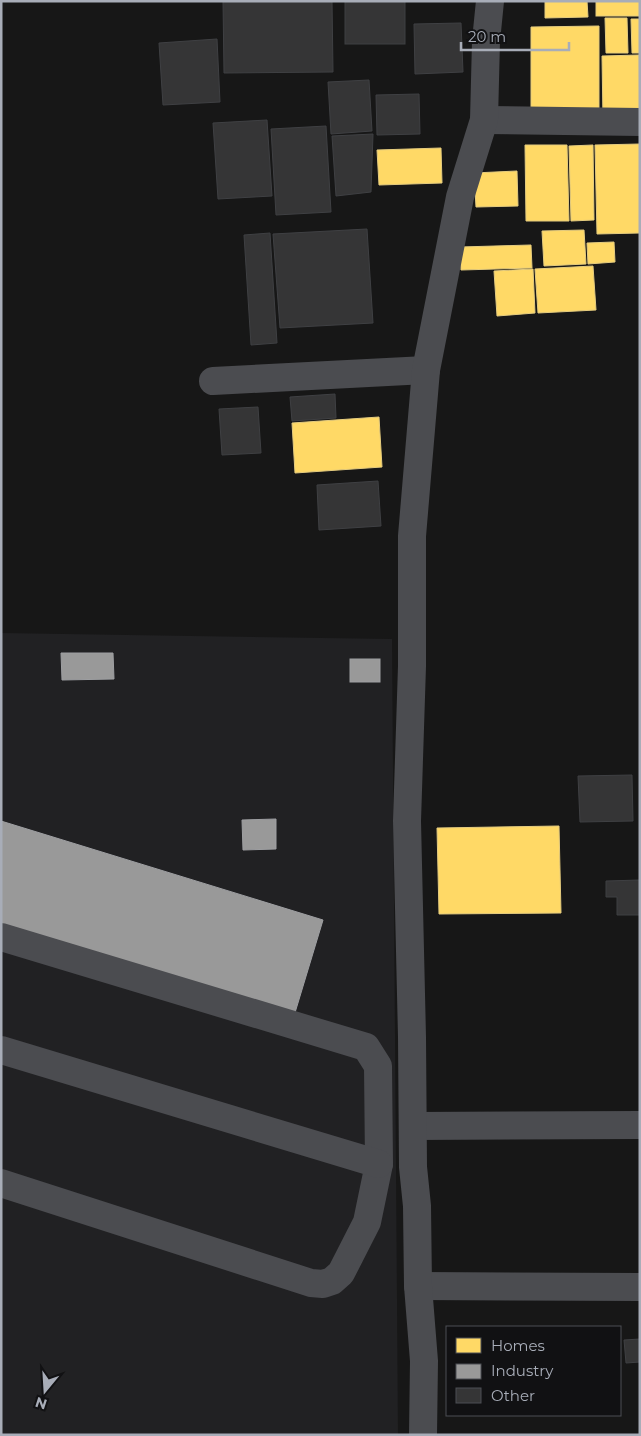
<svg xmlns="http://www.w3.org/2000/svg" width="641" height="1436" font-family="Montserrat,sans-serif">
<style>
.built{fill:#212123}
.homes{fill:#ffd966;stroke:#e5cc7f}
.industry{fill:#999;stroke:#9e9fa2}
.building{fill:#353536;stroke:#3f4043}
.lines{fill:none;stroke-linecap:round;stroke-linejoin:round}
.minor{stroke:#4b4c50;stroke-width:28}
</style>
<rect width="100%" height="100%" fill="#171717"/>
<!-- built -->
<polygon class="built" points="1,633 392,639 398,1435 1,1435"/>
<!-- homes -->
<g class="homes">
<polygon points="545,1 587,1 588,17 545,18"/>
<rect x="596" y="1" width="44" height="15"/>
<polygon points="605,18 627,18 628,53 606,53"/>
<polygon points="631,19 640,19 640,53 632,53"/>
<polygon points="599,26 599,118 531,118 531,27"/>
<polygon points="639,55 640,119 603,119 602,56"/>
<polygon points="640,144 640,233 597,234 595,145"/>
<polygon points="525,145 567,145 569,221 526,221"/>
<polygon points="593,145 594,220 571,221 569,146"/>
<polygon points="441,148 442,183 379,185 377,150"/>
<polygon points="517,171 518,206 476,207 474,173"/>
<polygon points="584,230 586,264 544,266 542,231"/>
<polygon points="614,242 615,262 588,264 587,243"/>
<polygon points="531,245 532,268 461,270 460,247"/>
<polygon points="593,266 596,310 538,313 535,269"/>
<polygon points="533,269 535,313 497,316 494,271"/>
<polygon points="379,417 382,467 295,473 292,423"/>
<polygon points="559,826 561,913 439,914 437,828"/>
</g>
<!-- industry -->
<g class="industry">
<polygon points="61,653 113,653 114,679 62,680"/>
<rect x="350" y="659" width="30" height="23"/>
<polygon points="276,819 276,849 243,850 242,820"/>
<polygon points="1,821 323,920 294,1016 1,927"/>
</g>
<!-- building -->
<g class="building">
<polygon points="223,1 332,1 333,72 224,73"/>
<rect x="345" y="1" width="60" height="43"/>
<polygon points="461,23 463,72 415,74 414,24"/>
<polygon points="217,39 220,102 163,105 159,43"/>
<polygon points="369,80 372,131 331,134 328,82"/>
<polygon points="419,94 420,134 377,135 376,95"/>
<polygon points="267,120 272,196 218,199 213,123"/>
<polygon points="326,126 331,212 276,215 271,129"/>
<polygon points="373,134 371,192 336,196 332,136"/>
<polygon points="367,229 373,323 280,328 273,234"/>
<polygon points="270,233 277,343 251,345 244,235"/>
<polygon points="335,394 336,418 292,421 290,397"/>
<polygon points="258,407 261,453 222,455 219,409"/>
<polygon points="378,481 381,526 319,530 317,485"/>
<polygon points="632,775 633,821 580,822 578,776"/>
<polygon points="640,880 640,915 617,915 617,897 606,897 606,881"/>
<polygon points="640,1339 640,1362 626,1363 624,1340"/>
</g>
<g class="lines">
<!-- minor -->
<g class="minor">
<polyline points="484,120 640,122"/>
<polyline points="213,381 426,370"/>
<polyline points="1,937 366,1047 378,1066 379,1164 367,1222 341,1273 332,1281 323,1284 311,1283 1,1183"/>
<polyline points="1,1050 379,1164"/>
<polyline points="414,1126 640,1125"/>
<polyline points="418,1286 640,1287"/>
<polyline points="423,1435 424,1361 418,1286 417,1206 413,1167 412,1037 407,821 412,666 412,536 426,370 460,197 484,120 486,41 490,1"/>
</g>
</g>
<!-- border -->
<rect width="641" height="1436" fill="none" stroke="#a8adb8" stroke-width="5"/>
<!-- legend -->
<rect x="446" y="1326" width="175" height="90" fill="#111113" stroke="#4d4f55"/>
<rect x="456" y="1338" width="25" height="15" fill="#ffd966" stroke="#4d4f55"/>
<text x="491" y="1351" font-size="15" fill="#a8adb8">Homes</text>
<rect x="456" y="1364" width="25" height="15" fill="#999999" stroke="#4d4f55"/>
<text x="491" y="1376" font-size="15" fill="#a8adb8">Industry</text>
<rect x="456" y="1388" width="25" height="15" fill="#353536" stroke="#4d4f55"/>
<text x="491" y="1401" font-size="15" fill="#a8adb8">Other</text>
<!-- north arrow -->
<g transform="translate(45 1391) rotate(198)" stroke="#111113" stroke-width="4" paint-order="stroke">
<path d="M0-4L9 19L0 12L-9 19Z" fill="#a8adb8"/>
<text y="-8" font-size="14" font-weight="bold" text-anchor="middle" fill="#a8adb8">N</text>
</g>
<!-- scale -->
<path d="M461 42v8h108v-8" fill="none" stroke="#a8adb8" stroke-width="2.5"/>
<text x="468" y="42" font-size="15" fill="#a8adb8" stroke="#111113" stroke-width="4" paint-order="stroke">20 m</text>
</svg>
